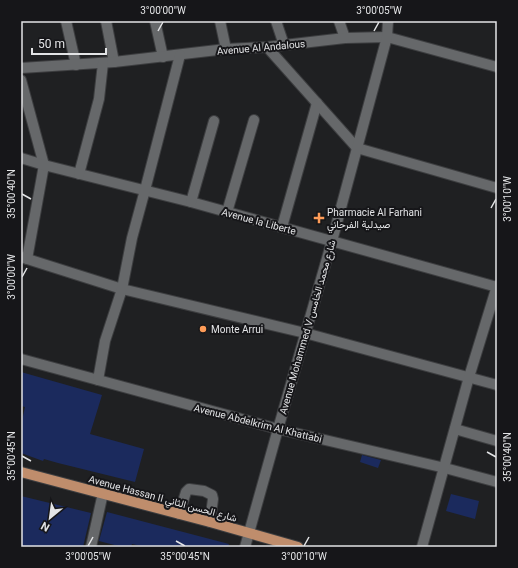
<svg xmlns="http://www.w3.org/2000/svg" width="518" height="568" font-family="Roboto,Vazirmatn,sans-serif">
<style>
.building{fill:#1b2a5d}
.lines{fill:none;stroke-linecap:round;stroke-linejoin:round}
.minor-casing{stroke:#3d3e40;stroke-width:12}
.major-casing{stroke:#3d3e40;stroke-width:12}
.minor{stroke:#66686a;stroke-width:10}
.major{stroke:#bf8d6c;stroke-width:10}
.ticks{fill:none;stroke:#e3e4e6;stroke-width:1.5}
.poi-dot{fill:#fe9c58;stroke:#161619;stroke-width:1.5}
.labels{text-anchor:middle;stroke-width:4;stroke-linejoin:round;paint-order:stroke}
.street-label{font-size:10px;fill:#e3e4e6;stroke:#161619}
.poi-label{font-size:10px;fill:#e3e4e6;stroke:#161619;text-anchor:start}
.neatline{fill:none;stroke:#e3e4e6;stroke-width:1.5}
.ticks-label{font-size:10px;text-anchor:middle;fill:#e3e4e6}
</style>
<rect width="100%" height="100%" fill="#1f2022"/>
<!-- building -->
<g class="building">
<polygon points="21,372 102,395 90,434 144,449 135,482 58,463 44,459 43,461 21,453 21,425 25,407 21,406"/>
<polygon points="362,455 381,460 378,468 360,462"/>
<polygon points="451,494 479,501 475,519 446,511"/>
<polygon points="21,496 91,513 83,547 21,547"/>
<polygon points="107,512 229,544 228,547 145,547 132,544 131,547 122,547 99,541"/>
</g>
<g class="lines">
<defs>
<g id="minor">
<polyline points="66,21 76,65"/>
<polyline points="106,21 114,62"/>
<polyline points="155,21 163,57"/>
<polyline points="220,21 226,49"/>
<polyline points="276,21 284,45"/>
<polyline points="339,21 345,38"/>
<polyline points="267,47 357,148 497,188"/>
<polyline points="21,68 114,62 226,49 267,47 345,38 387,37 497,67"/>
<polyline points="21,80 44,165 27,259"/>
<polyline points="21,158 44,165 191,202 497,287"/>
<polyline points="79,174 99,99 103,63"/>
<polyline points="191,202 214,121"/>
<polyline points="227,212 254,120"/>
<polyline points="282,227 317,103"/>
<polyline points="21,257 122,289 305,333 497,385"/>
<polyline points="21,359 278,429 445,468 497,482"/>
<polyline points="98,380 105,341 122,289 132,238 145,190 180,55"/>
<polyline points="455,429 497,441"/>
<polyline points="179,514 186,492 189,489 204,491 212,495 213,499 210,522"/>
<polyline points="91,547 103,493"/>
<polyline points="245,547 278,429 332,241 387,37 388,21"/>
<polyline points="422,547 469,377 497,286"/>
</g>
<polyline id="major" points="21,472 210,522 298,547"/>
</defs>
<!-- minor casing -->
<use href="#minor" class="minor-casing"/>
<!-- major casing -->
<use href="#major" class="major-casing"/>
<!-- minor -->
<use href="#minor" class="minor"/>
<!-- major -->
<use href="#major" class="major"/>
</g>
<!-- ticks -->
<path class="ticks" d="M158,31l5,-9M374,31l5,-9M22,194l9,5M491,208l5,-9M22,277l5,-9M487,452l9,5M22,456l9,5M176,541l9,5M88,546l5,-9M304,546l5,-9"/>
<!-- markers -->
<g class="poi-dot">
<path d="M317 212h4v4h4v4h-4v4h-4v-4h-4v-4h4z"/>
<circle cx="203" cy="329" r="4"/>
</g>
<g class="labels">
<!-- street labels -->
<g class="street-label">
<text transform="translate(261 47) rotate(-5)" y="4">Avenue Al Andalous</text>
<text transform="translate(259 221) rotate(15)" y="4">Avenue la Liberte</text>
<text transform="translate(307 327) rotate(-74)" y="4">Avenue Mohammed V شارع محمد الخامس</text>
<text transform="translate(258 423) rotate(14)" y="4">Avenue Abdelkrim Al Khattabi</text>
<text transform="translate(163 498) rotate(15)" y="4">Avenue Hassan II شارع الحسن الثاني</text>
</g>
<!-- poi labels -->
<g class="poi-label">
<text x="327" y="216">Pharmacie Al Farhani<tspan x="327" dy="12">صيدلية الفرحاني</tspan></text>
<text x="211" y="333">Monte Arrui</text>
</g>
</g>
<!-- border -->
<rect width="518" height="568" fill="none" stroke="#161619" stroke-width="44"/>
<!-- north arrow -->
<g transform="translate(50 518) rotate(209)" stroke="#161619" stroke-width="3" paint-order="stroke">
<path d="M0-3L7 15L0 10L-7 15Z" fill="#e3e4e6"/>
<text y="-6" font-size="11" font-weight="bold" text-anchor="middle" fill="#e3e4e6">N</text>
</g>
<!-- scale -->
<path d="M32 48v6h74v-6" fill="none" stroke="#e3e4e6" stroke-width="2"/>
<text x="38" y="48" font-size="12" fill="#e3e4e6" stroke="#161619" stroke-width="3" paint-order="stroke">50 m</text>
<rect x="22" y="22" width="474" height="524" class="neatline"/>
<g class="ticks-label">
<text x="163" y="14">3°00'00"W</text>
<text x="379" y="14">3°00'05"W</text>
<text transform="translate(11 194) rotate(-90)" y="4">35°00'40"N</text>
<text transform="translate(507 199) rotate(-90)" y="4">3°00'10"W</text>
<text transform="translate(11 277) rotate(-90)" y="4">3°00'00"W</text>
<text transform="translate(11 456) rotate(-90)" y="4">35°00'45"N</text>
<text transform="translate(507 457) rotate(-90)" y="4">35°00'40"N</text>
<text x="88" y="560">3°00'05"W</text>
<text x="185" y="560">35°00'45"N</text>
<text x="304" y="560">3°00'10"W</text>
</g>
</svg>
